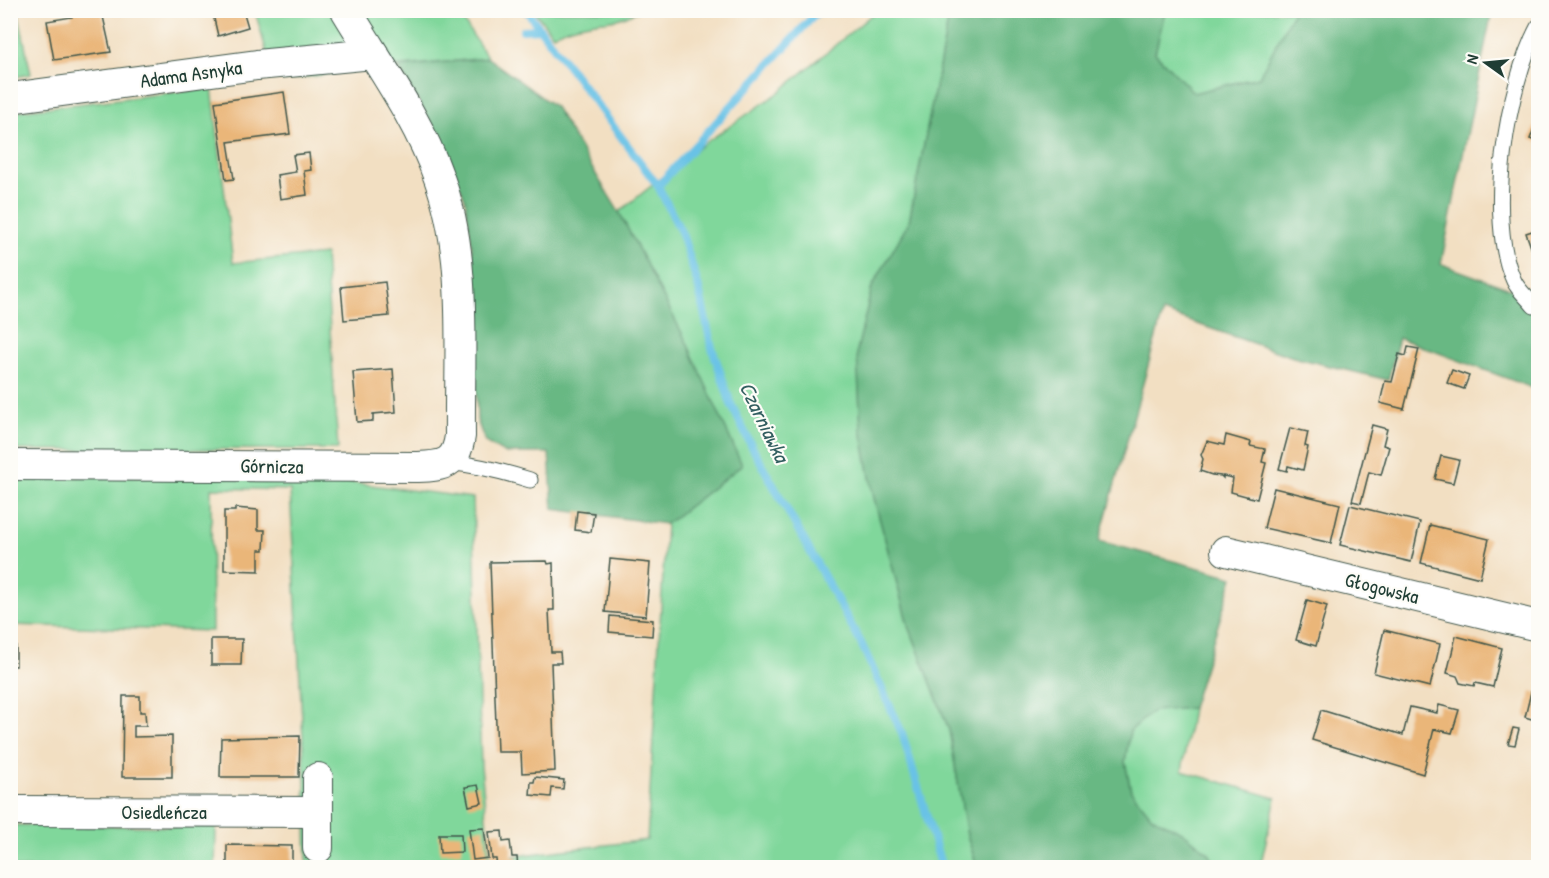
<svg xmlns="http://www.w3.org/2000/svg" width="1549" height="878" font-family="'Patrick Hand',sans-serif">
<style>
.green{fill:#80d79b;stroke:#508a68;stroke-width:1.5}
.forest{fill:#68b883;stroke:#447a5c;stroke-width:1.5}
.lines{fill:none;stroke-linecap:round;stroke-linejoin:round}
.stream{stroke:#69c2e6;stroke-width:8}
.building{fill:#eab679}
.lane-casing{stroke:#3f5549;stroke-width:17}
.street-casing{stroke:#3f5549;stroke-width:32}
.lane{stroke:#fff;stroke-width:15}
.street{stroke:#fff;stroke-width:30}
.labels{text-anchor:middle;stroke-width:4.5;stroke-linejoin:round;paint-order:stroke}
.street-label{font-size:20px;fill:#1f3d34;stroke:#fdfcf7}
.water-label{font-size:21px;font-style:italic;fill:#325e60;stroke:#fdfcf7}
</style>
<rect width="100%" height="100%" fill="#fdfcf7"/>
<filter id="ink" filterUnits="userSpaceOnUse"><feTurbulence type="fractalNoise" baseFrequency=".0167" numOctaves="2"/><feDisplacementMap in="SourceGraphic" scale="12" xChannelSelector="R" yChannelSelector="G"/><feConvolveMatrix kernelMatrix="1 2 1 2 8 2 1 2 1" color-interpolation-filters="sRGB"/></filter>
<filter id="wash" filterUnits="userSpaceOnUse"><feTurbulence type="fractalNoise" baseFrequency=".008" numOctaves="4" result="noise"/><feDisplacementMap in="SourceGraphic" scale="24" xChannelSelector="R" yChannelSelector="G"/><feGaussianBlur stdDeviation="1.35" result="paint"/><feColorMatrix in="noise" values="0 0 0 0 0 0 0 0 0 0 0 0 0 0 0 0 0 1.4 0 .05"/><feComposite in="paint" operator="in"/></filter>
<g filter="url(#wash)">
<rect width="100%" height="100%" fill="#f2dfc2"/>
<!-- green -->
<g class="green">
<polygon points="11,10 18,11 31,74 11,78"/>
<polygon points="255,11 457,11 488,58 348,71 283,81 280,74 273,75"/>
<path d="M534,11h105c-7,2 -15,6 -22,8 -23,4 -43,4 -64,16z"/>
<polygon points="876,11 950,11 909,222 872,287 857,351 861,429 874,498 907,621 949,730 967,835 977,867 307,867 305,778 290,490 211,488 212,631 11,625 11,477 292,475 473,498 481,766 490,859 647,840 666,524 742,465 686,341 619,212 702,145 777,94"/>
<polygon points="1165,11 1294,11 1259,77 1193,93 1155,53"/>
<polygon points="212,88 233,263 325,254 338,449 11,450 10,112"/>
<polygon points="1192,708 1182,771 1276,798 1260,867 1216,867 1209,853 1187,836 1152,817 1131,791 1125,762 1130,731 1153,710"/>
<polygon points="11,825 216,827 215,867 11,868"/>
</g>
<!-- forest -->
<g class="forest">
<polygon points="950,11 1165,11 1155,53 1194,93 1259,77 1294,11 1492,11 1441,264 1538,299 1538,390 1399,338 1388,380 1293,357 1163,312 1099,541 1233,577 1192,708 1153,711 1130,731 1125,762 1131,791 1152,817 1182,832 1209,853 1216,867 977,867 967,835 949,730 907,621 874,498 861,429 857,351 872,287 909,222"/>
<polygon points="488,58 555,107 619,212 686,341 742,465 666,524 553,509 549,453 504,453 485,442 477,420 472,246 465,199 444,145 398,67"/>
</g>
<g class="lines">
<!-- stream -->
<g class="stream">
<polyline points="526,10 658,186 682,234 698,285 712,348 731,404 751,445 861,643 902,733 942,868"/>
<polyline points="523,30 540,29"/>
<polyline points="658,186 819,10"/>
</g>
</g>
<g id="blocks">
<!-- building -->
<g class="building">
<polygon points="71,10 102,12 111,52 54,60 47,21 72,17"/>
<polygon points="212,10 243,10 248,27 218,36"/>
<polygon points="284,92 290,134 228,142 234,179 226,180 215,102"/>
<polygon points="1538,118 1538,142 1530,139"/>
<polygon points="309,153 311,170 304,171 307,195 280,199 277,175 296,172 293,155"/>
<polygon points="1538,229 1538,267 1526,233"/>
<polygon points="385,282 389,316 344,320 341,287"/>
<polygon points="1408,347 1419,349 1404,409 1380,403 1385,381 1392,382 1399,354 1406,356"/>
<polygon points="393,369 396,412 373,414 373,421 357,422 353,372"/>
<polygon points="1452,370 1469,376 1464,389 1447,383"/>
<polygon points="1372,425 1387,429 1383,445 1389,447 1381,475 1369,472 1361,503 1352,501"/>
<polygon points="1290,428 1308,432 1305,446 1308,447 1303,470 1288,466 1287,471 1279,469"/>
<polygon points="1226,435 1251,442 1250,446 1265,449 1262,462 1266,463 1257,499 1231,492 1233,478 1223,476 1223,478 1221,476 1212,475 1200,471 1203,459 1201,455 1207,441 1224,445"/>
<polygon points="1441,456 1459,460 1453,483 1435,479"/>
<polygon points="1274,488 1340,504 1331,543 1264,528"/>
<polygon points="1350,505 1420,522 1411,562 1340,545"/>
<polygon points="235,508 258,510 258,530 265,530 264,550 259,550 259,571 224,570 224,511 235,511"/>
<polygon points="577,511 594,513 591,532 575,530"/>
<polygon points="1430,525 1489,539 1480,578 1421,563"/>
<polygon points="610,559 650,563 646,616 605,612"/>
<polygon points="547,561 548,564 553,563 554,610 549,610 551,652 560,652 561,663 551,663 555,771 522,773 521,752 497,752 490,562"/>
<polygon points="1307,600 1327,606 1316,646 1296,640"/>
<polygon points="610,616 653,620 652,636 609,632"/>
<polygon points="1384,630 1440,644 1430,687 1374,673"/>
<polygon points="1456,636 1502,648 1493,687 1475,683 1474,686 1460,683 1457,676 1447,673"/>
<rect x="10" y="639" width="6" height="27"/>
<polygon points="211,639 242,639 241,665 211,665"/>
<polygon points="1531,692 1538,694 1538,721 1525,717"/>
<polygon points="123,696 140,696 140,712 145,712 146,726 134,726 134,737 172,736 172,777 122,777"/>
<polygon points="1439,705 1459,710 1452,733 1434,729 1423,774 1312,740 1321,710 1403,735 1410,707 1437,713"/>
<polygon points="1513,728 1519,729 1515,745 1508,744"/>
<polygon points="300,736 299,777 220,777 221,738"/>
<polygon points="535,777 564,780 563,789 552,788 551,797 530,795 531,782 534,782"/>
<polygon points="478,785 482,803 469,806 465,787"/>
<polygon points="484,828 488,858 473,860 469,829"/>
<polygon points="502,831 503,842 510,841 512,857 517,857 518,868 497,868 496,859 492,859 489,832"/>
<polygon points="439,834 461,834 462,852 440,853"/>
<polygon points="227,845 292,846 292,868 227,868"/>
</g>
</g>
</g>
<g filter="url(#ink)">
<use href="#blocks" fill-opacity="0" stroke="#3f5549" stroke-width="1.5"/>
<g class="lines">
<defs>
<g id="lane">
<path d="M1534,306c-6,-8 -16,-16 -20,-25 -29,-62 -7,-196 24,-254"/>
<path d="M447,462c29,3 55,9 83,18"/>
</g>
<g id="street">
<polyline points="10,98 257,65 373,54"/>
<path d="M10,465l408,2c26,-1 38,-3 42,-31 -1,-83 8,-179 -21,-258 -21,-60 -60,-113 -93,-168"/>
<polyline points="1226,551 1538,626"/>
<polyline points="10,811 318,812"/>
<polyline points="318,848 318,778"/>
</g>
</defs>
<!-- lane casing -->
<use href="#lane" class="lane-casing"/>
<!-- street casing -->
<use href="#street" class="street-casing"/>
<!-- lane -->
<use href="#lane" class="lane"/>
<!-- street -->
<use href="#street" class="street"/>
</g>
</g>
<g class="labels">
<!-- street labels -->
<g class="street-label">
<text transform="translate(191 74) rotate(-8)" y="7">Adama Asnyka</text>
<text transform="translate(272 466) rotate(1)" y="7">Górnicza</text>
<text transform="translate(1382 588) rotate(14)" y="7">Głogowska</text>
<text x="164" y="819">Osiedleńcza</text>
</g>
<!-- water labels -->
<g class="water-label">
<text transform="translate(764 422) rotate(64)" y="7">Czarniawka</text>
</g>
</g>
<!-- margin -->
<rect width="1549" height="878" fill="none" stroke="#fdfcf7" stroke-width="36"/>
<!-- north arrow -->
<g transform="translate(1486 63) rotate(285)" stroke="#fdfcf7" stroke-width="4.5" paint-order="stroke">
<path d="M0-4.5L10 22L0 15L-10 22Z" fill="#1f3d34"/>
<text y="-9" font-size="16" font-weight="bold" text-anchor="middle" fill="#1f3d34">N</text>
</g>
</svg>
